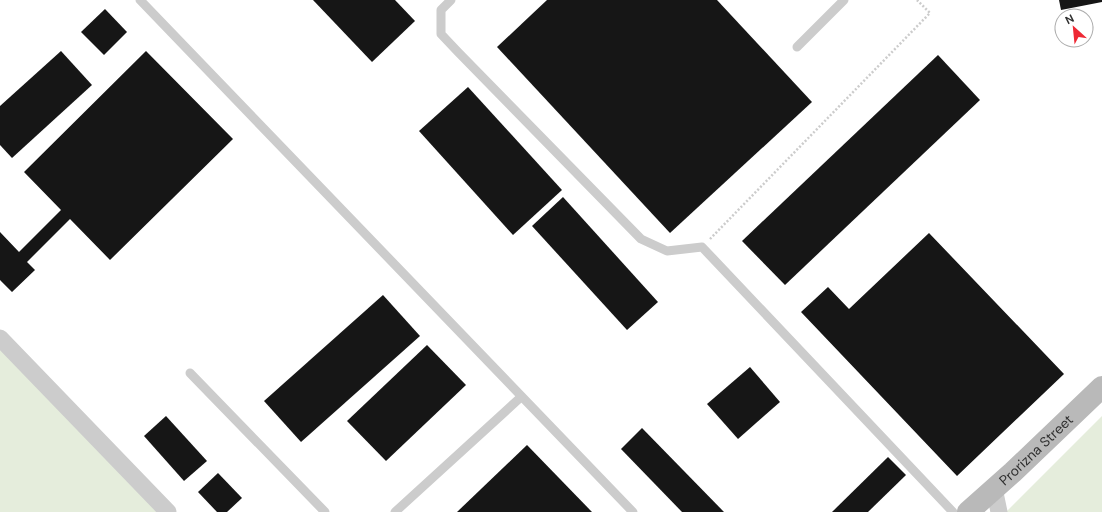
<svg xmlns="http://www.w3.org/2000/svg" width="1102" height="512" font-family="'DM Sans',sans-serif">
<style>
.green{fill:#e5eddc}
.building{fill:#161616}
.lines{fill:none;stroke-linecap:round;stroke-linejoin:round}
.path{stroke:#ccc;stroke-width:2.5;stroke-dasharray:2 2;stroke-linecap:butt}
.lane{stroke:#ccc;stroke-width:9}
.street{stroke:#ccc;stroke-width:17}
.secondary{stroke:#b9b9b9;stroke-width:22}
.labels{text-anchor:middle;stroke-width:4;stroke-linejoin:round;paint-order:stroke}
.street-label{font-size:14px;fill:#2f2f2f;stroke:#fff}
</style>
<rect width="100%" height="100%" fill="#fff"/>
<!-- green -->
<g class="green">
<polygon points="0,338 168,512 0,512"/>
<polygon points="1102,416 1102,512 1006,512"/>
</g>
<!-- building -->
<g class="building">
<polygon points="313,0 395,0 415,21 372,62"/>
<polygon points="547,0 717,0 812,102 670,233 497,47"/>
<polygon points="1059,0 1102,0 1102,2 1061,10"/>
<polygon points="105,9 127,32 104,55 81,32"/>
<polygon points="61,51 92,85 12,158 0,145 0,106"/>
<polygon points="146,51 233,139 110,260 70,219 27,262 35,270 12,292 0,280 0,232 19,252 61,210 24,172"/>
<polygon points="938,55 980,100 785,285 742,241"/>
<polygon points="468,87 562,190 513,235 419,131"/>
<polygon points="563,197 658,302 627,330 532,226"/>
<polygon points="929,233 1064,374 957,476 801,312 828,287 849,309"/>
<polygon points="383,295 420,336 301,442 264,401"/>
<polygon points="427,345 466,385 386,461 347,421"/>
<polygon points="750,367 780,402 738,439 707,404"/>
<polygon points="166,416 207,461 184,481 144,436"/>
<polygon points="642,428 724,512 682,512 621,449"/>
<polygon points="527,445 592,512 457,512"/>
<polygon points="888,457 906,475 868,512 832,512"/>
<polygon points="218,473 242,498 227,512 217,512 198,492"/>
</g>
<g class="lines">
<!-- path -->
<polyline class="path" points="710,239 930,13 917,0"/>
<!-- lane -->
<g class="lane">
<polyline points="140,0 633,512"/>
<polyline points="451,0 441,10 441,34 458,52 641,239 667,251 702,247 953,512"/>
<polyline points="797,47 844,0"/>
<polyline points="190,373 325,512"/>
<polyline points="395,512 521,397"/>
</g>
<!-- street -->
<g class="street">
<polyline points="0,338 168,512"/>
<polyline points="994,488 999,512"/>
</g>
<!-- secondary -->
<path class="secondary" id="s1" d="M968,512l45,-40 89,-85"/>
</g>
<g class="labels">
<!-- street labels -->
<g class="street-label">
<text dy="5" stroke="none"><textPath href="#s1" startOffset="92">Prorizna Street</textPath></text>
</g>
</g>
<!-- north arrow -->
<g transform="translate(1074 28) rotate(333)"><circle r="19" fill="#ffffff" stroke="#acacac"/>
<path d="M0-3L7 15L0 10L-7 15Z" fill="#ee2935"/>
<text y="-6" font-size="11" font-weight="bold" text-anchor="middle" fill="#2f2f2f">N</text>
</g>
</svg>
